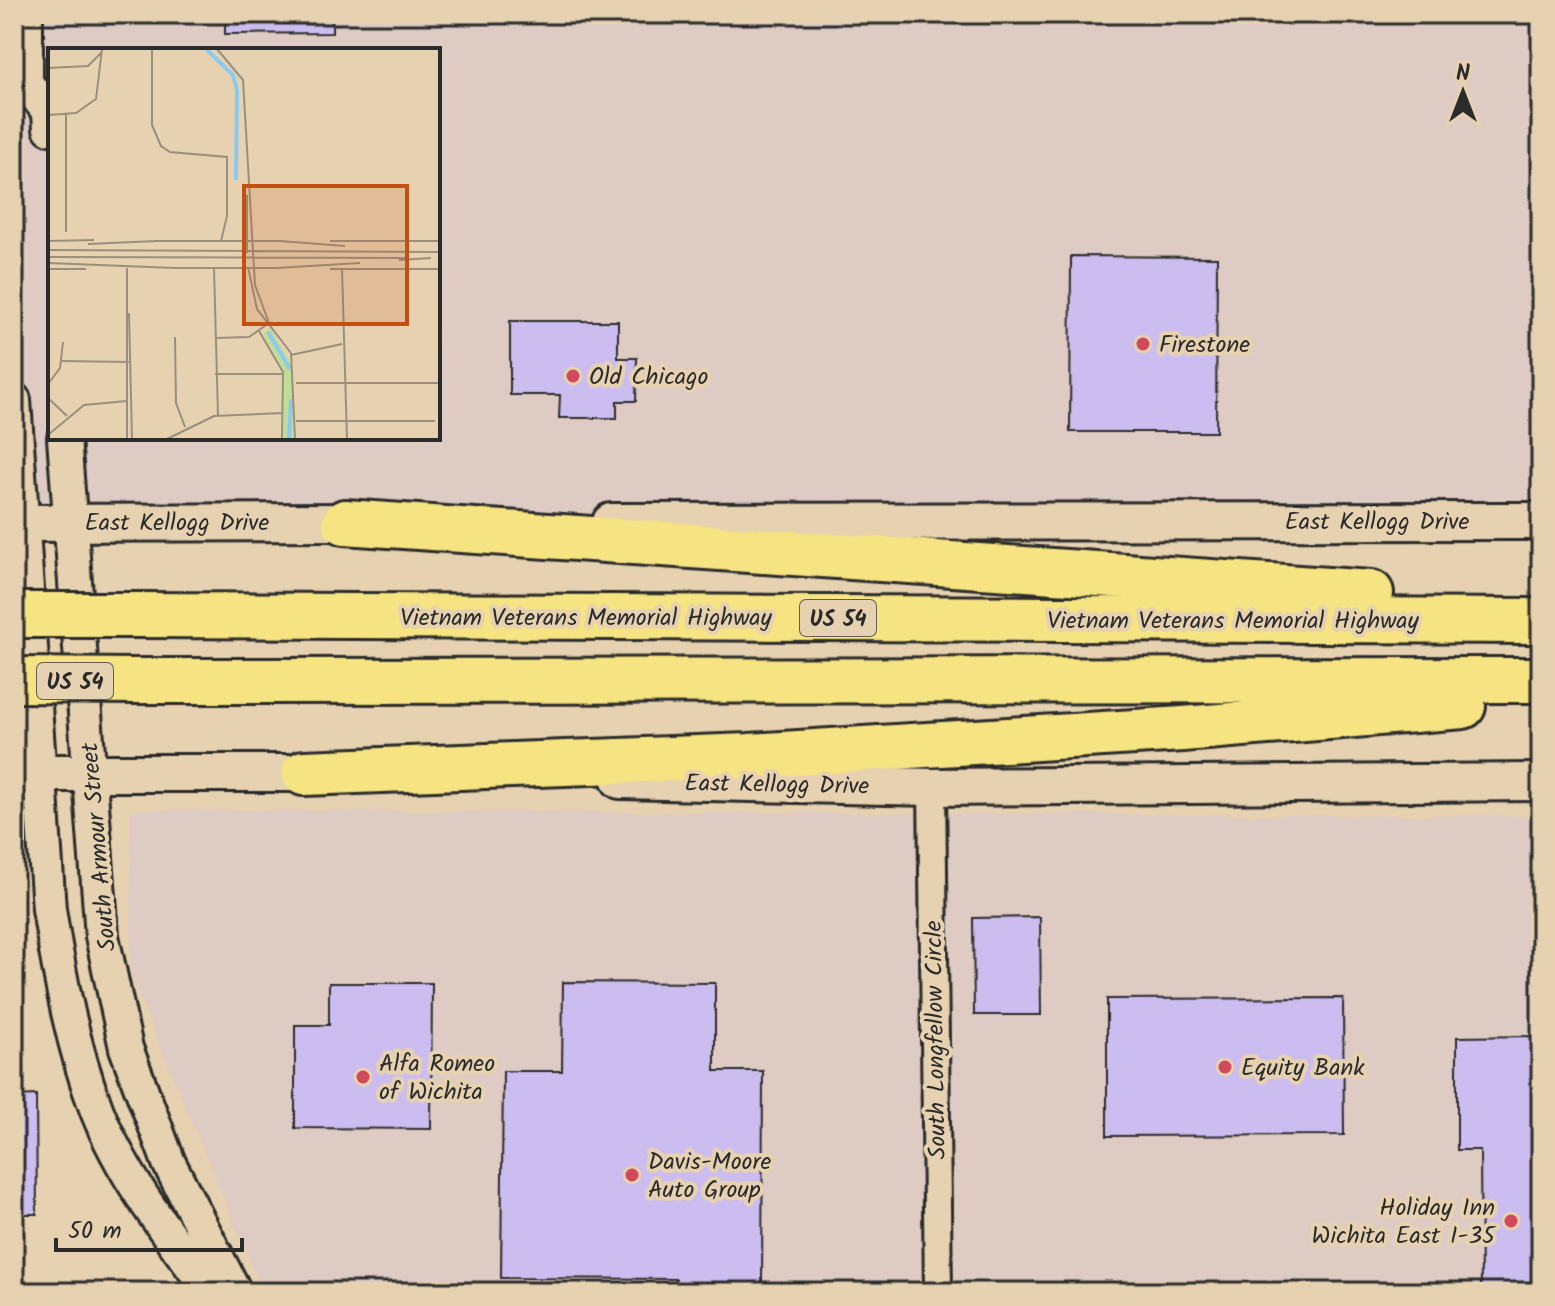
<svg xmlns="http://www.w3.org/2000/svg" width="1555" height="1306" font-family="Kalam,sans-serif">
<style>
.built{fill:#decbc3;fill-rule:evenodd}
.building{fill:#cbbdef;stroke:#2b2b2b;stroke-width:2}
.lines{fill:none;stroke-linecap:round;stroke-linejoin:round}
.minor-casing{stroke:#2b2b2b;stroke-width:32}
.tertiary-casing{stroke:#2b2b2b;stroke-width:38}
.secondary-casing{stroke:#2b2b2b;stroke-width:42}
.motorway-casing{stroke:#2b2b2b;stroke-width:50}
.minor{stroke:#e6d1b0;stroke-width:26}
.tertiary{stroke:#e6d1b0;stroke-width:32}
.secondary{stroke:#e6d1b0;stroke-width:36}
.motorway{stroke:#f6e381;stroke-width:44}
.motorway-bridge-casing{stroke:#2b2b2b;stroke-width:50;stroke-linecap:butt}
.motorway-bridge{stroke:#f6e381;stroke-width:44}
.poi-dot{fill:#d1495b;stroke:#e6d1b0;stroke-width:3}
.labels{text-anchor:middle;stroke-width:8;stroke-linejoin:round;paint-order:stroke}
.shield{fill:#e6d1b0;stroke:#635d53;stroke-width:2}
.shield-label{font-size:22px;font-weight:bold;fill:#2b2b2b}
.poi-label{font-size:24px;fill:#2b2b2b;stroke:#e6d1b0;text-anchor:start}
.street-label{font-size:24px;fill:#2b2b2b;stroke:#e6d1b0}
.inset-river{fill:none;stroke:#8dc8ed;stroke-width:4}
.inset-road{fill:none;stroke:#9b8f7b;stroke-width:2}
.view{fill:#c25012;fill-opacity:0.15;stroke:#c25012;stroke-width:4}
.inset-edge{fill:none;stroke:#2b2b2b;stroke-width:4}
</style>
<rect width="100%" height="100%" fill="#e6d1b0"/>
<filter id="ink" filterUnits="userSpaceOnUse"><feTurbulence type="fractalNoise" baseFrequency=".0125" numOctaves="2"/><feDisplacementMap in="SourceGraphic" scale="16" xChannelSelector="R" yChannelSelector="G"/><feConvolveMatrix kernelMatrix="1 2 1 2 8 2 1 2 1" color-interpolation-filters="sRGB"/></filter>
<g filter="url(#ink)">
<!-- built -->
<g class="built">
<path d="M17,14h1524v507l-1516,1zM50,50h388v388h-388z"/>
<polygon points="131,810 1541,816 1541,1292 263,1292 131,976"/>
</g>
<!-- building -->
<g class="building">
<polygon points="225,14 332,14 332,33 225,34"/>
<polygon points="1071,256 1217,257 1216,432 1070,432"/>
<polygon points="510,321 618,321 618,358 637,358 636,401 617,401 617,418 559,418 560,395 510,395"/>
<polygon points="1040,917 1041,1015 974,1015 973,918"/>
<polygon points="563,982 715,983 715,1071 763,1071 762,1292 676,1292 676,1279 501,1278 503,1071 562,1071"/>
<polygon points="329,983 432,983 431,1129 295,1128 295,1025 329,1025"/>
<polygon points="1343,998 1344,1135 1107,1136 1107,999"/>
<polygon points="1541,1036 1541,1292 1481,1292 1480,1150 1457,1150 1457,1037"/>
<polygon points="36,1095 37,1214 14,1214 14,1096"/>
</g>
<g class="lines">
<defs>
<polyline id="minor" points="932,787 938,1292"/>
<g id="tertiary">
<polyline points="26,14 26,83 49,112 50,128"/>
<path d="M14,400l35,509c11,69 23,136 48,202 25,63 67,118 107,172l16,9"/>
<polyline points="64,438 102,936 126,1048 169,1163 235,1292"/>
</g>
<g id="secondary">
<polyline points="611,522 1541,521"/>
<polyline points="14,523 371,522"/>
<polyline points="14,773 332,773"/>
<polyline points="620,780 932,787 1541,782"/>
</g>
<g id="motorway">
<polyline points="345,522 1371,593"/>
<polyline points="135,615 1541,621"/>
<polyline points="136,681 1541,680"/>
<polyline points="304,773 749,756 1183,729 1463,706"/>
</g>
</defs>
<!-- minor casing -->
<use href="#minor" class="minor-casing"/>
<!-- tertiary casing -->
<use href="#tertiary" class="tertiary-casing"/>
<!-- secondary casing -->
<use href="#secondary" class="secondary-casing"/>
<!-- motorway casing -->
<use href="#motorway" class="motorway-casing"/>
<!-- minor -->
<use href="#minor" class="minor"/>
<!-- tertiary -->
<use href="#tertiary" class="tertiary"/>
<!-- secondary -->
<use href="#secondary" class="secondary"/>
<!-- motorway -->
<use href="#motorway" class="motorway"/>
<defs>
<g id="motorway-bridge">
<polyline points="14,615 135,615"/>
<polyline points="14,680 136,681"/>
</g>
</defs>
<!-- motorway-bridge casing -->
<use href="#motorway-bridge" class="motorway-bridge-casing"/>
<!-- motorway-bridge -->
<use href="#motorway-bridge" class="motorway-bridge"/>
</g>
</g>
<!-- markers -->
<g class="poi-dot">
<circle cx="1143" cy="344" r="8"/>
<circle cx="573" cy="376" r="8"/>
<circle cx="1225" cy="1067" r="8"/>
<circle cx="363" cy="1077" r="8"/>
<circle cx="632" cy="1175" r="8"/>
<circle cx="1511" cy="1221" r="8"/>
</g>
<g class="labels">
<!-- shield labels -->
<g class="shield">
<rect x="800" y="600" width="76" height="36" rx="6"/>
<rect x="37" y="663" width="76" height="36" rx="6"/>
</g>
<g class="shield-label">
<text x="838" y="626">US 54</text>
<text x="75" y="689">US 54</text>
</g>
<!-- poi labels -->
<g class="poi-label">
<text x="1159" y="352">Firestone</text>
<text x="589" y="384">Old Chicago</text>
<text x="379" y="1071">Alfa Romeo<tspan x="379" dy="28">of Wichita</tspan></text>
<text x="1241" y="1075">Equity Bank</text>
<text x="648" y="1169">Davis-Moore<tspan x="648" dy="28">Auto Group</tspan></text>
<text x="1495" y="1215" text-anchor="end">Holiday Inn<tspan x="1495" dy="28">Wichita East I-35</tspan></text>
</g>
<!-- street labels -->
<g class="street-label">
<text x="1377" y="529">East Kellogg Drive</text>
<text x="177" y="530">East Kellogg Drive</text>
<text x="586" y="625">Vietnam Veterans Memorial Highway</text>
<text x="1233" y="628">Vietnam Veterans Memorial Highway</text>
<text transform="translate(777 784) rotate(1)" y="8">East Kellogg Drive</text>
<text transform="translate(98 847) rotate(-95)" y="8">South Armour Street</text>
<text transform="translate(935 1040) rotate(-91)" y="8">South Longfellow Circle</text>
</g>
</g>
<!-- overview -->
<g transform="translate(48 48)">
<rect width="392" height="392" fill="#e6d1b0"/>
<path d="M222,280l22,37 1,74h-9v-68l-21,-37z" fill="#bcde97"/>
<path class="inset-river" d="M158,1l27,26 4,15 -1,90M220,284l22,37M241,391l2,-40"/>
<path class="inset-road" d="M104,1v76l9,21 9,6 57,5v59l-6,25M169,1l26,31 12,205 14,38M392,1v75M0,20l40,-2 13,-13M18,66v118M0,67l28,-2 20,-14 6,-50M392,88v104M199,147v58M0,193l46,-1M106,193h128M232,193l65,5M282,193h110M40,196l69,-3M0,202l392,2M392,202v45M0,209l357,1M351,212l32,-2M0,215l127,5M200,219l9,42 34,44 4,86M122,220h108M166,220l4,148M228,220l84,-5M0,221h38M282,221h110M294,221l5,170M81,265l3,126M211,283l24,41 -1,67M127,289l1,66 9,24M168,290l33,-1 20,-14M243,307l51,-11M14,313l67,1M167,326h68M248,335h144M0,336l12,-16 3,-26M0,350l19,18M248,373h139M0,387l36,-30 43,-4M79,391v-171M119,391l47,-23 69,-3"/>
<path class="view" d="M196,138h163v138h-163z"/>
<rect width="392" height="392" class="inset-edge"/>
</g>
<!-- margin -->
<rect width="1555" height="1306" fill="none" stroke="#e6d1b0" stroke-width="48"/>
<rect x="24" y="24" width="1507" height="1258" fill="none" stroke="#2b2b2b" stroke-width="3" filter="url(#ink)"/>
<!-- north arrow -->
<g transform="translate(1463 92)" stroke="#e6d1b0" stroke-width="6" paint-order="stroke">
<path d="M0-6L14 30L0 20L-14 30Z" fill="#2b2b2b"/>
<text y="-12" font-size="22" font-weight="bold" text-anchor="middle" fill="#2b2b2b">N</text>
</g>
<!-- scale -->
<path d="M56 1238v12h186v-12" fill="none" stroke="#2b2b2b" stroke-width="4"/>
<text x="68" y="1238" font-size="24" fill="#2b2b2b" stroke="#e6d1b0" stroke-width="6" paint-order="stroke">50 m</text>
</svg>
